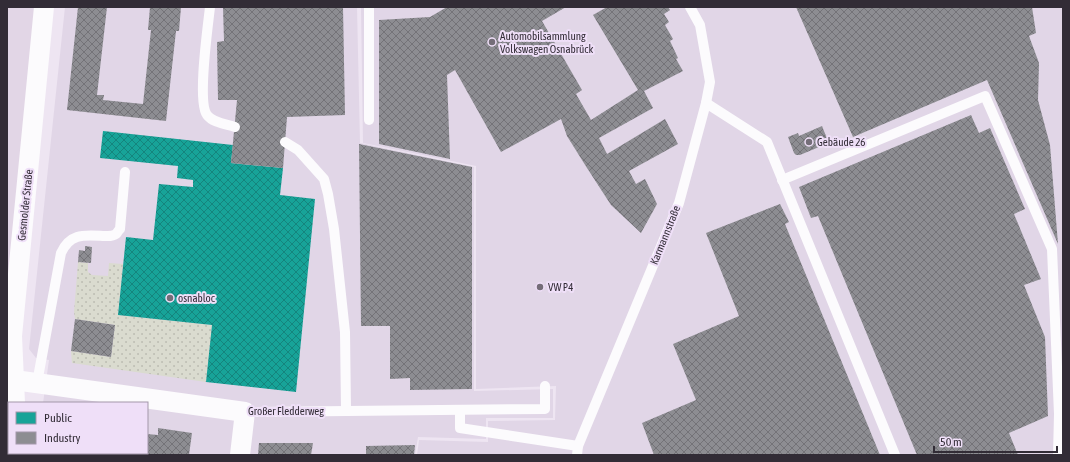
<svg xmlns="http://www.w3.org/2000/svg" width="1070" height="462" font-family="'Asap Condensed',sans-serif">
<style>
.commercial{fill:#e2d6e6}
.industrial{fill:#e1d6e7}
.grass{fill:url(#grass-dots)}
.public{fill:url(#public-cross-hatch)}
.industry{fill:url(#industry-cross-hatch)}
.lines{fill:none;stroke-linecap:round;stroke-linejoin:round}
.lane{stroke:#fcfbfd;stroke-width:10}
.street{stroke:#fcfbfd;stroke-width:20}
.poi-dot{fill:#746d78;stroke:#efdff8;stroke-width:1.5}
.labels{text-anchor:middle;stroke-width:4;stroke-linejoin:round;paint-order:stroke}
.poi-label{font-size:11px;fill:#322c36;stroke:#efdff8;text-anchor:start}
.street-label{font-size:11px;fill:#322c36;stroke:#efdff8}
</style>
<defs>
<pattern id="grass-dots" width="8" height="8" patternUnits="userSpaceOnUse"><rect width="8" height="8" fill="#dadbcf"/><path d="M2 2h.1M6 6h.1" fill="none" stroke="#bcbcb2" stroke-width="1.8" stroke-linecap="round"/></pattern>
<pattern id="public-cross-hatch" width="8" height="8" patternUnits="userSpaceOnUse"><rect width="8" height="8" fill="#17a398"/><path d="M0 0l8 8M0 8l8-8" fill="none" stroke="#15857d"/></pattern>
<pattern id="industry-cross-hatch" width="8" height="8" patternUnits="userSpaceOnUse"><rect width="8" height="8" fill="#8d8d92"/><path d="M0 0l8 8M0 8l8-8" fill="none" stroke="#747378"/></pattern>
</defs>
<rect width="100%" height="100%" fill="#eee5f2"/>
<!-- commercial -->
<polygon class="commercial" points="7,7 37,7 7,299"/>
<!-- industrial -->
<g class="industrial">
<polygon points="65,7 357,7 360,143 474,167 474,391 553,389 553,418 486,418 486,439 418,437 415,455 36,455 36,453 147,453 147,403 43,403 49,360 36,358 29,349"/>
<polygon points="361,7 1063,7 1063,455 417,455 419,440 488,442 488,421 555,420 556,386 476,389 476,166 363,143"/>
</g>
<!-- grass -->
<polygon class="grass" points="78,262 88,263 88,272 92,275 108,276 109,263 123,264 118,315 212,325 206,382 72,363 71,351 111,357 115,325 75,319 74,312"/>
<!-- public -->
<polygon class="public" points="103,131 233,145 231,163 283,168 280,195 315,199 296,392 206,382 212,325 118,315 126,237 153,240 159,184 193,187 193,180 177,178 178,166 100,158"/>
<!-- industry -->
<g class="industry">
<polygon points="78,7 107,7 97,95 104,95 103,100 143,104 151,30 148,30 150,7 181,7 179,31 176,31 166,121 67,110"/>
<polygon points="223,7 343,7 345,115 287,117 283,168 231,163 237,100 218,100 217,42 224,41"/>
<polygon points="447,7 566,7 542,21 582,90 576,94 591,120 638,90 593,15 607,7 668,7 670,10 664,14 669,22 665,25 673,39 670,41 678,58 676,59 683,71 644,91 653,108 599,138 607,154 665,119 678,144 629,171 636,184 645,179 657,204 641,233 611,205 587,168 567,136 561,119 501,152 455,70 447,75 450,159 379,144 379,20 430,17"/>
<polygon points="796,7 1032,7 1036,33 1029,36 1039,63 1038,100 1050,145 1058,244 987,80 853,137"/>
<polygon points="971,115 979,133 990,128 1025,209 1014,214 1041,279 1024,285 1045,337 1048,416 1009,433 1018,455 917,455 818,216 811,218 799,187"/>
<polygon points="822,126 828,141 826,144 800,155 796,155 794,153 788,137 798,133 799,136"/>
<polygon points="359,144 472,167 472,389 410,390 410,378 390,379 390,326 361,326"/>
<polygon points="780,204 789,222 785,224 880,455 654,455 642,423 696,400 673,344 739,316 706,233"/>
<polygon points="85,246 92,247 91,263 78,262 79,250 85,251"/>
<polygon points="75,319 115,325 111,357 71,351"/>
<polygon points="158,428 192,433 189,455 134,455 135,453 147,453 147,434 158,435"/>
<polygon points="259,443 313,443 311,455 258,455"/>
<polygon points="415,445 414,455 366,455 366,446"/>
</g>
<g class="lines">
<!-- lane -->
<g class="lane">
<path d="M210,7c-2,19 -13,95 -3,108 6,8 19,9 28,12"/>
<polyline points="369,7 369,120"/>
<polyline points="706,103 767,142 895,455"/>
<polyline points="285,142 298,150 324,179 328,194 334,229 345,332 346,410"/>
<polyline points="782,180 985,96 1052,249 1059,414 1058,455"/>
<path d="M37,383l24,-130c9,-20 23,-18 42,-17 5,0 9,1 13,-2 1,-1 2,-3 4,-5l5,-57"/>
<polyline points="460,410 460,428 578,446"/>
<polyline points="245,412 545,409 545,386"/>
<polyline points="577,455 578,446 679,203 706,103 710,82 700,25 690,7"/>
</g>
<!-- street -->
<g class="street">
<polyline points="7,379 245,412 240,455"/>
<polyline points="15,403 12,336 44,7"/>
<polyline points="15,455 15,453"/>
</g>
</g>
<!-- markers -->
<g class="poi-dot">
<circle cx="492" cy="42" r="4"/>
<circle cx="809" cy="142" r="4"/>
<circle cx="540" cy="287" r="4"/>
<circle cx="170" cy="298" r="4"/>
</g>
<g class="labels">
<!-- poi labels -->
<g class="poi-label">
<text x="500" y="40">Automobilsammlung<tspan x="500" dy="13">Volkswagen Osnabrück</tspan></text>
<text x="817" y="146">Gebäude 26</text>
<text x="548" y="291">VW P4</text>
<text x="178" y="302">osnabloc</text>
</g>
<!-- street labels -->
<g class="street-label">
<text transform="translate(25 205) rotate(-84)" y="4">Gesmolder Straße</text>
<text transform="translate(665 235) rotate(-68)" y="4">Karmannstraße</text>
<text x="286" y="415">Großer Fledderweg</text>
</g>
</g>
<!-- border -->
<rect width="1070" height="462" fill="none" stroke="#322c36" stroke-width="16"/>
<!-- legend -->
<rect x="8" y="402" width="140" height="52" fill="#efdff8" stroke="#a397aa"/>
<rect x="16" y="412" width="20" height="12" fill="#17a398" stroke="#a397aa"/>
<text x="44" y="422" font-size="12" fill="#322c36">Public</text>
<rect x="16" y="432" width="20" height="12" fill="#8d8d92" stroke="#a397aa"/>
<text x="44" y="442" font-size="12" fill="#322c36">Industry</text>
<!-- scale -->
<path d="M934 446v6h123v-6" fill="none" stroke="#322c36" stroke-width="2"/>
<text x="940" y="446" font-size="12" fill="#322c36" stroke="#efdff8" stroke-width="3" paint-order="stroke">50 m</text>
</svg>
